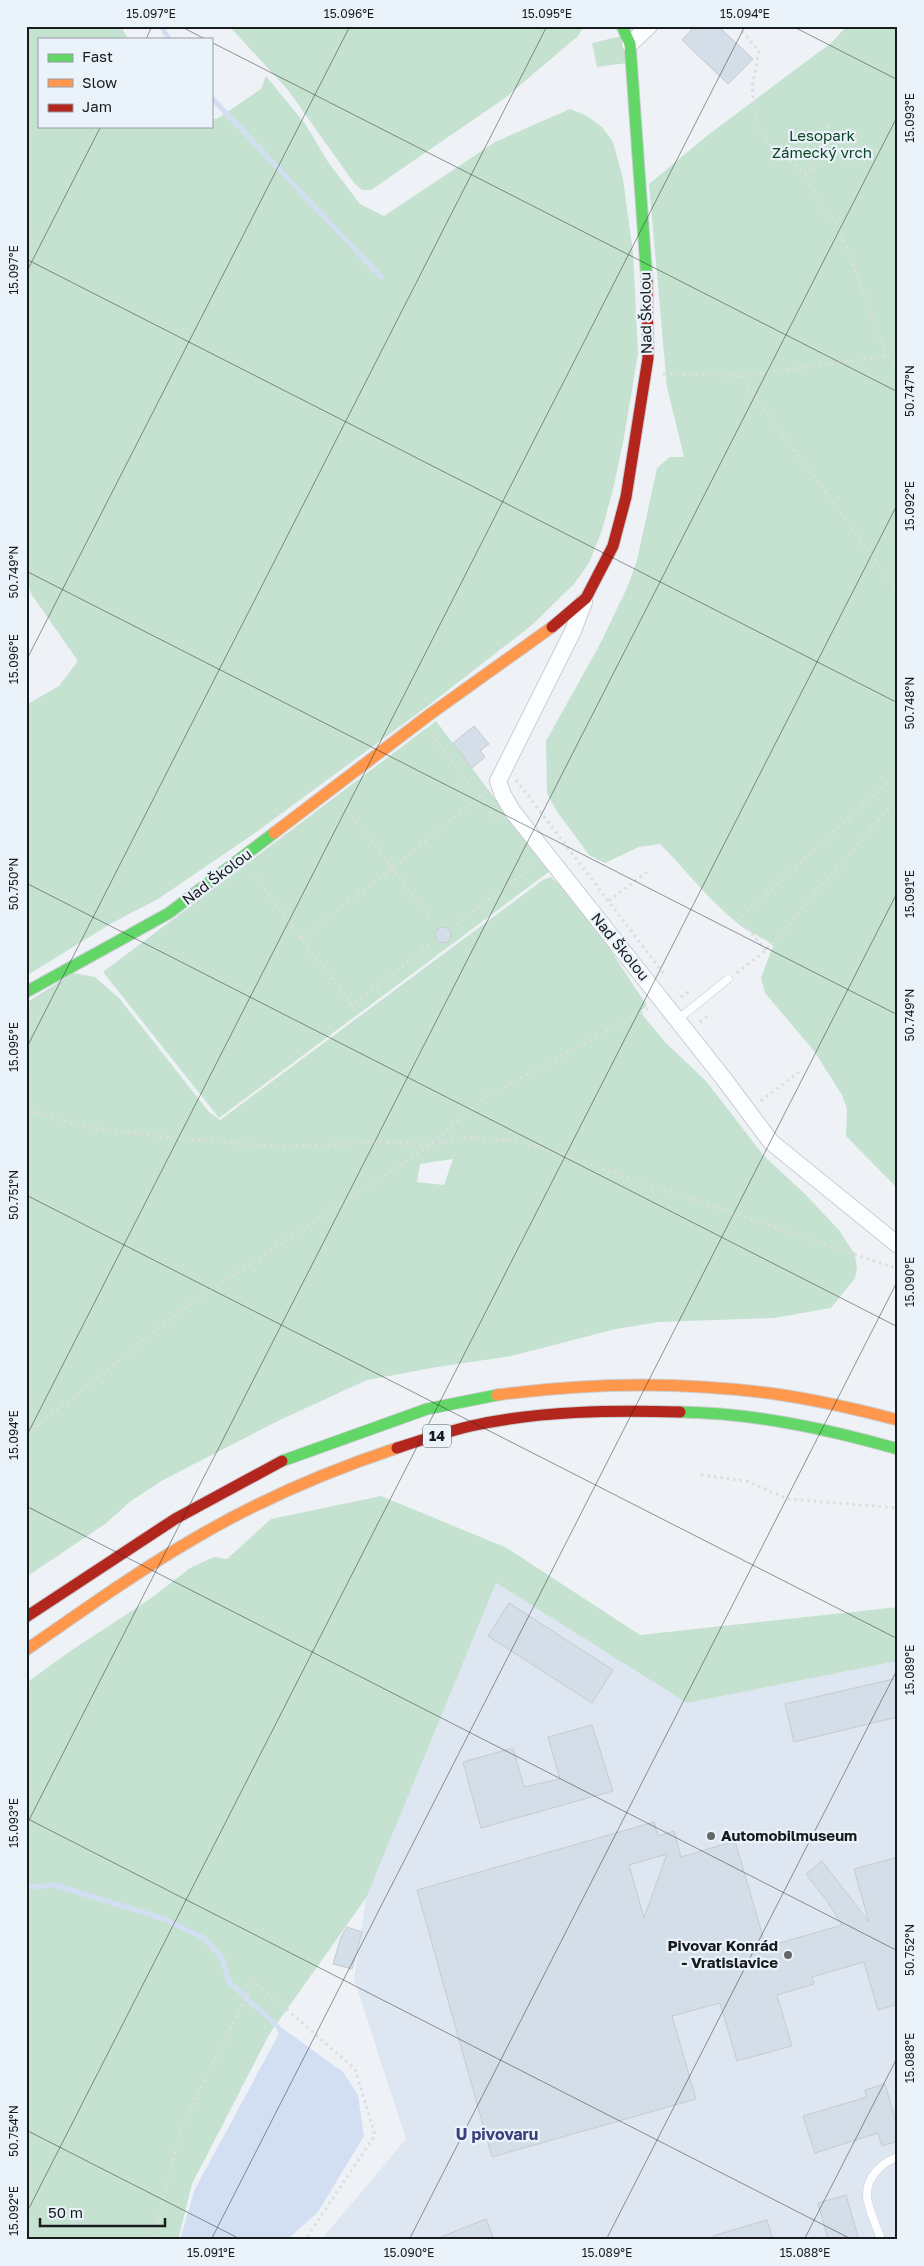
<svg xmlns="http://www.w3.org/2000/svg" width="924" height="2266" font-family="'Golos Text',sans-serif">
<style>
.built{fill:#dee7f1}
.green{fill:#c4e2cf;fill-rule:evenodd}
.water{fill:#d2dff3}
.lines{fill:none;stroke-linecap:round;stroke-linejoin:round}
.stream{stroke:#d2dff3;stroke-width:5}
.building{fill:#d4dee9;stroke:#c7cacd;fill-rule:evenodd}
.lane-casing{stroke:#cacdd0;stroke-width:9}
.street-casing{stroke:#cacdd0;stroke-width:18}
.fast-casing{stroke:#cacdd0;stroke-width:13}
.slow-casing{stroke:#cacdd0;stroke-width:13}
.jam-casing{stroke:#cacdd0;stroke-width:13}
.path{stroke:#dcddde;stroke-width:3;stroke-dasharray:2.5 4;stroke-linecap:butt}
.lane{stroke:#fcfdfe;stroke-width:8}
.street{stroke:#fcfdfe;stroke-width:16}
.fast{stroke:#63d668;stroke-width:11}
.slow{stroke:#ff974d;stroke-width:11}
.jam{stroke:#b3261e;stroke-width:11}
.ticks{fill:none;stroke:#191c1f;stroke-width:1;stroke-opacity:0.45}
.poi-dot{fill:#64676a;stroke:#eaf2fa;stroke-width:2}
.labels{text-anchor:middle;stroke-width:4.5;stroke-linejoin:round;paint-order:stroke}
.shield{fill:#eaf2fa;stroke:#585c61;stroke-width:1}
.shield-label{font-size:14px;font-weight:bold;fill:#191c1f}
.park-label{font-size:15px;fill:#0e4423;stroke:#eaf2fa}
.street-label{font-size:15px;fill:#191c1f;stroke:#eaf2fa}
.poi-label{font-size:15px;font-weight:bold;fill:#191c1f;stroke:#eaf2fa;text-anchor:start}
.neighbourhood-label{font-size:16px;font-weight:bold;fill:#3d3e7b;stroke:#eaf2fa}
.neatline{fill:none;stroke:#191c1f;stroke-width:2}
.ticks-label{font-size:12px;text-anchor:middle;fill:#191c1f}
</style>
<rect width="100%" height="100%" fill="#eef2f6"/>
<!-- built -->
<polygon class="built" points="496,1583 687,1703 898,1661 898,2240 321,2240 406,2139 354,1979 367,1891"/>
<!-- green -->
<g class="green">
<polygon points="26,26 121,26 128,39 39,39 39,126 211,126 211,119 217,119 261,89 266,76 306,125 328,162 360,204 384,216 495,142 570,109 587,116 602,127 613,142 623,179 633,253 638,354 624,437 613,490 601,533 589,563 574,584 532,625 429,705 255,833 158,899 112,923 26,976 26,705 59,686 78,661 32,595 26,582"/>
<polygon points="229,26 584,26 578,36 505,98 371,190 362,190 354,183 288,90"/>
<path d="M847,26h51v1163l-52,-53 1,-27 -5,-14 -28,-44 -49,-58 -4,-15 12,-32c-9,-9 -22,-12 -32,-20 -31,-24 -54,-55 -81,-82l-21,3 -34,16 -16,-8 -33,-45 -9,-17 -1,-52 53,-95 28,-58 10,-28 20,-92 13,-11h14l-17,-70 -18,-203 59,-49 123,-92z"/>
<polygon points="626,35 627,63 597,67 592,43"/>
<polygon points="436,721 550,871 219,1118 103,972"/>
<path d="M551,877c40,36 65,84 96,128l-7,7 26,31 40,38 58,75 40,37 35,37 16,25 2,13 -2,10 -24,30 -57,10 -115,4 -43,7 -105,27 -74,11 -70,13 -87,40 -117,60 -32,21 -26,23 -79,53v-574l47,-30 22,4 24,21 90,114 11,8 323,-240zM453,1159l-9,26 -27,-3 3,-18z"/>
<polygon points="381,1496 507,1548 640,1635 898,1607 898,1661 687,1703 496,1583 366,1898 270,2033 192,2184 178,2240 26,2240 26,1683 72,1650 150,1599 190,1568 214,1557 227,1559 271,1519"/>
</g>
<!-- water -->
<polygon class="water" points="282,2028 343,2072 358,2095 364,2136 318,2212 287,2240 180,2240 194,2191"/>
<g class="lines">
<!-- stream -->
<g class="stream">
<polyline points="161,26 169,39"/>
<polyline points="211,97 381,277"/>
<polyline points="26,1887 55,1885 164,1919 204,1938 222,1958 229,1982 278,2027 283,2037"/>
</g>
</g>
<!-- building -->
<g class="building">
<polygon points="695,26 718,26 753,59 728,84 682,40"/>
<polygon points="474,726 489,744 480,751 485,757 472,768 453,743"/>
<circle cx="443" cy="935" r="8"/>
<polygon points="509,1603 613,1670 592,1703 488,1636"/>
<polygon points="898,1678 898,1717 794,1742 785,1704"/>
<polygon points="592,1725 613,1791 481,1828 463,1762 513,1748 524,1787 560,1779 548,1737"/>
<path d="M654,1822l4,14 16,-5 7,26 54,-16 31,106 76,-22 -15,-24 -21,-27 16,-13 47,61 -15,-53 44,-12v147l-20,6 -14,-48 -52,15 2,7 -37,11 15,51 -55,15 -17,-58 -48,13 24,83 -204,58 -75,-267zM667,1854l-23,64 -15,-53z"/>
<polygon points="347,1927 362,1932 352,1969 333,1964 341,1937"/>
<polygon points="885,2084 898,2129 898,2141 882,2146 878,2133 815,2153 803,2116 867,2097 865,2090"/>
<polygon points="846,2195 859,2240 828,2240 818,2203"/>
<polygon points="486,2219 494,2240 436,2240 436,2239"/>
<polygon points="767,2220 773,2240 714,2240 713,2236"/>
</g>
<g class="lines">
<defs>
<g id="lane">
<polyline points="677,1020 728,979"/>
<path d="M881,2240c-3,-11 -15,-35 -14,-46 0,-17 15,-32 31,-37"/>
</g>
<g id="street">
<polyline points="630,44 649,26"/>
<polyline points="584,602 573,631 498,781 503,795 513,812 724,1079 771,1142 898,1245"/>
</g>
<g id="fast">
<polyline points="622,26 630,44 647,282"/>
<polyline points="26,992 169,913 274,833"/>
<path d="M680,1412c74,1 147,17 218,37"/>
<polyline points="282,1461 427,1409 497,1395"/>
</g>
<g id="slow">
<polyline points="274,833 429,715 552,627"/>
<path d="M497,1395c95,-13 190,-14 285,0 39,6 78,15 116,25"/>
<path d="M26,1650c56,-39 112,-79 171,-113 63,-37 131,-66 200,-89"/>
</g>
<g id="jam">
<polyline points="552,627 586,598 613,546 626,497 648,358 647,282"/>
<path d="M397,1448c24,-8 49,-16 74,-22 67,-15 140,-16 209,-14"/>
<polyline points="26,1617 175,1519 282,1461"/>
</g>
</defs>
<!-- lane casing -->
<use href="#lane" class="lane-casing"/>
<!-- street casing -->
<use href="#street" class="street-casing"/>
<!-- fast casing -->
<use href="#fast" class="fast-casing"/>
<!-- slow casing -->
<use href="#slow" class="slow-casing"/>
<!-- jam casing -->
<use href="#jam" class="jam-casing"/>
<!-- path -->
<g class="path">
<polyline points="738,26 759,51 752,87 755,114 760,130 772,147 805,174 819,204 839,227 887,356"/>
<polyline points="805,174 811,169 829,125"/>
<polyline points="663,374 740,376 887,356 898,363"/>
<polyline points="740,376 898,591"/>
<polyline points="432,738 433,736 498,821"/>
<polyline points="516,780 664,974"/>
<polyline points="344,805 430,917"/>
<polyline points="254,874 253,875 352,1005 431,944"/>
<polyline points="609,901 647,872"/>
<polyline points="457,924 533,866 531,863"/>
<polyline points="301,938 393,868 486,791"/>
<polyline points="766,950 739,919 898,773"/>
<polyline points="737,973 766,950 898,798"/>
<polyline points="681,997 690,991"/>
<polyline points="700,1022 708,1016"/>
<polyline points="761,1101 799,1072"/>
<polyline points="26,1110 85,1127 192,1140 287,1147 379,1142 430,1145 473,1137 523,1142 898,1269"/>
<polyline points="26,1435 184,1308 430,1145 486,1097 649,1008"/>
<polyline points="701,1475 747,1481 788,1499 898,1508"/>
<polyline points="149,2240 154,2236 181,2128 254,1981 355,2069 375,2135 305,2240"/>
</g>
<!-- lane -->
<use href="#lane" class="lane"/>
<!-- street -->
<use href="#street" class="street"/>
<!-- fast -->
<use href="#fast" class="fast"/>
<!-- slow -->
<use href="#slow" class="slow"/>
<!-- jam -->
<use href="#jam" class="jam"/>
</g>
<!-- ticks -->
<path class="ticks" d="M180,26l25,13M792,26l106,54M146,39l6,-13M211,42l687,350M26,259l872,444M26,273l75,-147M26,571l872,444M26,661l324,-635M26,883l872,444M26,1049l521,-1023M26,1195l872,444M26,1437l719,-1411M26,1506l872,445M26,1818l827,422M26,1826l872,-1711M26,2130l216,110M26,2214l872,-1711M211,2240l687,-1349M409,2240l489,-960M606,2240l292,-572M804,2240l94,-184"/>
<!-- markers -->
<g class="poi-dot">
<circle cx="711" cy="1836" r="5"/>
<circle cx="788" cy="1955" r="5"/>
</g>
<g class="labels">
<!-- shield labels -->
<rect class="shield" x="423" y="1424.5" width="28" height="23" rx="4"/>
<g class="shield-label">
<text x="437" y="1441">14</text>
</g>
<!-- park labels -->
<g class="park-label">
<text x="822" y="141">Lesopark<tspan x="822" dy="17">Zámecký vrch</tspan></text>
</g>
<!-- street labels -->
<g class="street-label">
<text transform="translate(646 313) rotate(-91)" y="5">Nad Školou</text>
<text transform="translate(217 877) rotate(-37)" y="5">Nad Školou</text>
<text transform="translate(620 947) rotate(51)" y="5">Nad Školou</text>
</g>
<!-- poi labels -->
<g class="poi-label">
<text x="721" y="1841">Automobilmuseum</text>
<text x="778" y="1951" text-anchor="end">Pivovar Konrád<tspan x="778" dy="17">- Vratislavice</tspan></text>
</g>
<!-- neighbourhood labels -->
<g class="neighbourhood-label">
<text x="497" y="2140">U pivovaru</text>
</g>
</g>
<!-- border -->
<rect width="924" height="2266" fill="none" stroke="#eaf2fa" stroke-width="55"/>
<!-- legend -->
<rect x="38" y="38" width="175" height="90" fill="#eaf2fa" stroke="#969ca2"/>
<rect x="48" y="54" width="25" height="8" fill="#63d668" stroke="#969ca2"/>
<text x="82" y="62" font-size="15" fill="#191c1f">Fast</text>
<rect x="48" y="79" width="25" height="8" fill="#ff974d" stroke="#969ca2"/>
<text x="82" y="88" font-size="15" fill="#191c1f">Slow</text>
<rect x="48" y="104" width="25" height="8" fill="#b3261e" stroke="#969ca2"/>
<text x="82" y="112" font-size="15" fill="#191c1f">Jam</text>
<!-- scale -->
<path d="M40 2218v8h125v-8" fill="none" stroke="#191c1f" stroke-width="2.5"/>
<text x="48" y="2218" font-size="15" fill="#191c1f" stroke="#eaf2fa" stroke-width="4" paint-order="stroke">50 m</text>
<rect x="28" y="28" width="868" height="2210" class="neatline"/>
<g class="ticks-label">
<text x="151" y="18">15.097°E</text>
<text x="349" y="18">15.096°E</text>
<text x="547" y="18">15.095°E</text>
<text x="745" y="18">15.094°E</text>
<text transform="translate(910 118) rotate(-90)" y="4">15.093°E</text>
<text transform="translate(14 270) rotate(-90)" y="4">15.097°E</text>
<text transform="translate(910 391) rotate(-90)" y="4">50.747°N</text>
<text transform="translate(910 506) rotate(-90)" y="4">15.092°E</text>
<text transform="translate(14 572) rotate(-90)" y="4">50.749°N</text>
<text transform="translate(14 659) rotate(-90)" y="4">15.096°E</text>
<text transform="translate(910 703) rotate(-90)" y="4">50.748°N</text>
<text transform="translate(14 884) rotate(-90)" y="4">50.750°N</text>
<text transform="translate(910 894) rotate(-90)" y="4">15.091°E</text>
<text transform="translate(910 1015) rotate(-90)" y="4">50.749°N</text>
<text transform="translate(14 1047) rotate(-90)" y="4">15.095°E</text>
<text transform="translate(14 1195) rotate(-90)" y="4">50.751°N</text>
<text transform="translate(910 1282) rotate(-90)" y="4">15.090°E</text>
<text transform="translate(14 1435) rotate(-90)" y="4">15.094°E</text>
<text transform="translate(910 1670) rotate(-90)" y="4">15.089°E</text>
<text transform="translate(14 1823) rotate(-90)" y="4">15.093°E</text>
<text transform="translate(910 1950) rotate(-90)" y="4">50.752°N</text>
<text transform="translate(910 2058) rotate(-90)" y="4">15.088°E</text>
<text transform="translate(14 2131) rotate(-90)" y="4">50.754°N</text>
<text transform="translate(14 2211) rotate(-90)" y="4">15.092°E</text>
<text x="211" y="2257">15.091°E</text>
<text x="409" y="2257">15.090°E</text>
<text x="607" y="2257">15.089°E</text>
<text x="805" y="2257">15.088°E</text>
</g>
</svg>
